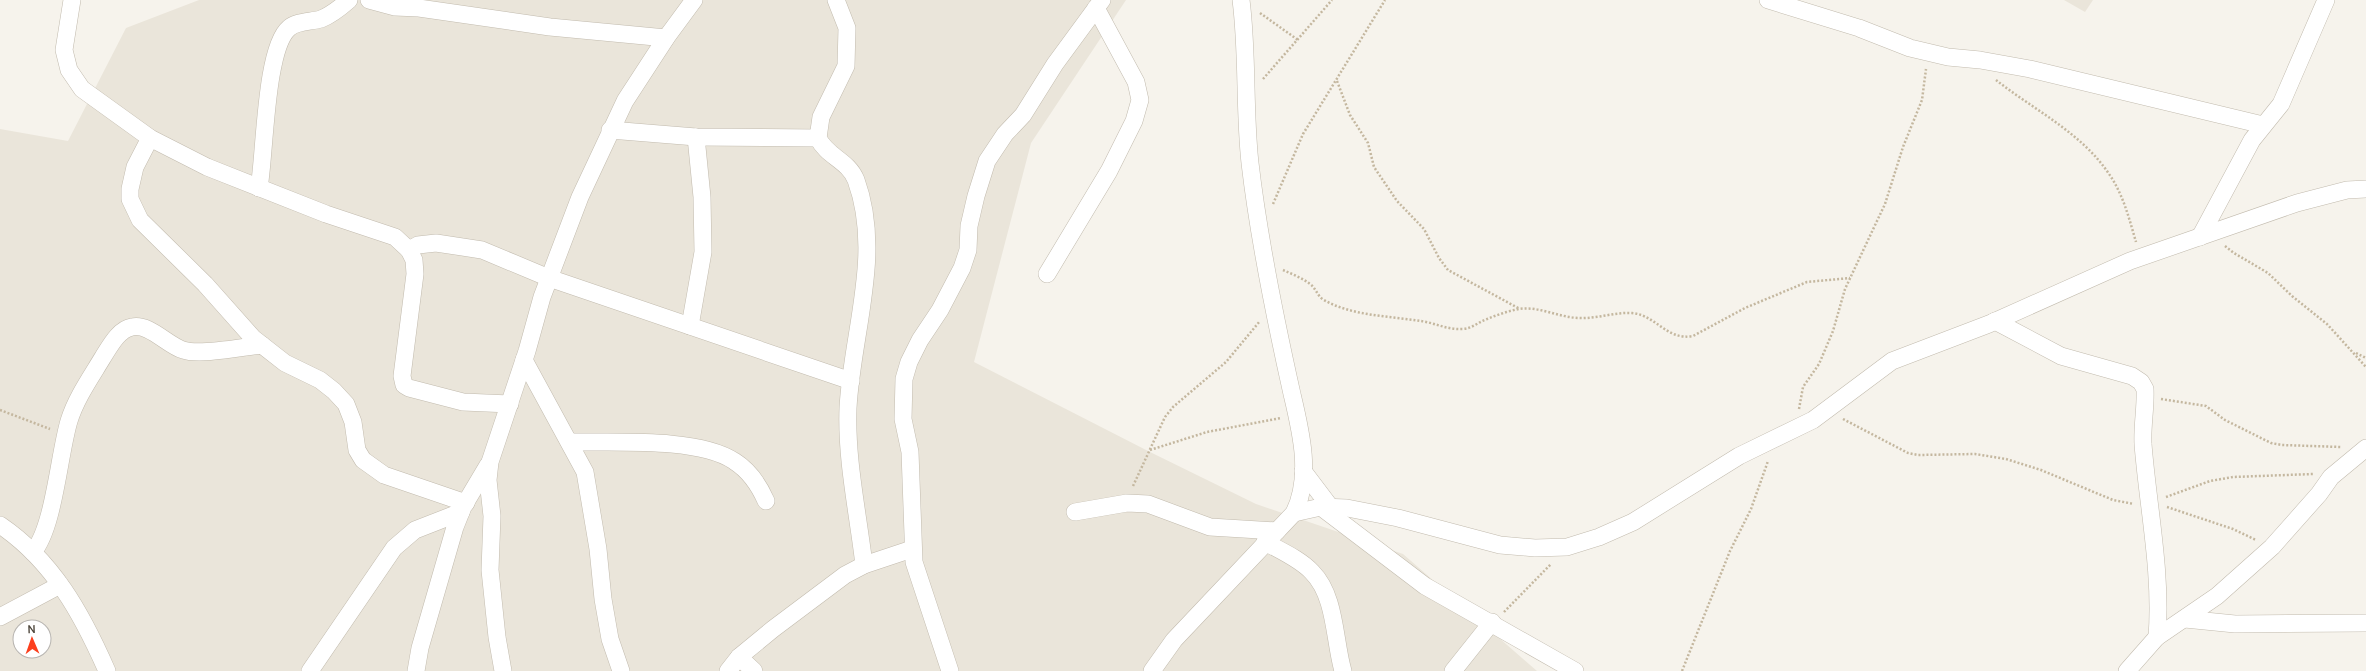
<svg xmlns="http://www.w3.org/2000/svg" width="2366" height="671" font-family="Manrope,sans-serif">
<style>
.residential{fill:#eae5da;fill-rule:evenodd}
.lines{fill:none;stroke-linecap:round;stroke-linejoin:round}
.minor-casing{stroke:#c2bbae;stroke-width:18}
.path{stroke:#c4b79f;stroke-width:2.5;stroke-dasharray:2 2;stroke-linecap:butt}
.minor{stroke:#fff;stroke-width:17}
</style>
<rect width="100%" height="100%" fill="#f6f3ec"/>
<!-- residential -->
<g class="residential">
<path d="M199,0h927l-95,143 -57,219 176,90 106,52 147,50 134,117h-1537v-542l68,12 58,-113zM20,627h24v24h-24z"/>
<polygon points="2064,0 2093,0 2085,12"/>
</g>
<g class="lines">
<defs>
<g id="minor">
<polyline points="72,0 64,50 69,70 82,89 150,138 207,167 326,214 395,237 409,250 414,260 415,274 402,376 404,385 409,388 463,402 510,404"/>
<polyline points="369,0 395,7 419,8 550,27 666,38"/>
<path d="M836,0l11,28 -1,38 -25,51 -3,21c9,19 30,22 38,42 27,74 -4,152 -8,228 -2,52 10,105 16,157"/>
<polyline points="1768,0 1859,28 1910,48 1948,57 1980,60 2030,69 2263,125"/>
<polyline points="610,130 696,137 818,138"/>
<polyline points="150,138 135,167 130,189 130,199 140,220 205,284 253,338 285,363 320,380 334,391 346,404 353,422 357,450 363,460 384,475 466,503"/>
<path d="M259,188c6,-33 6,-140 30,-160 8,-7 22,-6 32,-9 10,-4 20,-12 28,-19"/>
<polyline points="2200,237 2252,140 2281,104 2326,0"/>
<polyline points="409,250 418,245 436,243 482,250 549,278 851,381"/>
<polyline points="1047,274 1109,171 1134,121 1140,100 1136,82 1096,8"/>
<path d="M1995,321l66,35 71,20 9,6 4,7c1,18 -3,36 -2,55 5,64 19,128 14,193"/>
<polyline points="690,326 703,252 702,197 696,137"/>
<polyline points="524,360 585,472 598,549 603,599 610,639 621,671"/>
<path d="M569,442c44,1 129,-5 165,19 16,10 25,24 32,40"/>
<polyline points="1303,471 1331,508"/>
<polyline points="1321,507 1425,586 1575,671"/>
<polyline points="1075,512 1127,503 1148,504 1210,527 1277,531"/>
<polyline points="1294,513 1321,507 1347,508 1398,518 1500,545 1535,548 1567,547 1599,537 1633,522 1739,456 1813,420 1892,361 1989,324 2130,261 2297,203 2347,190 2366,189"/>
<path d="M0,525c53,36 82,89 107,146"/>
<path d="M1265,542c16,9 35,17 47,30 24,24 22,68 31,99"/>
<path d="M33,552c21,-24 26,-98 36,-131 7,-23 22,-44 34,-64 7,-11 16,-28 29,-30 17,-4 35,18 51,23 17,6 59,-3 79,-5"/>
<polyline points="0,617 60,585"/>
<polyline points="2185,619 2235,624 2366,623"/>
<polyline points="739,657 754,671"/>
<polyline points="310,671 394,548 415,530 461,512"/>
<polyline points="416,671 420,648 455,527 463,507 488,465"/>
<polyline points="503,671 497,637 490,570 492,516 488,480 490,462 527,351 542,297 580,197 625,101 666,38 694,0"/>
<polyline points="728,671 739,657 773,629 845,575 864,565 912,549"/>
<polyline points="950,671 914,562 910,452 903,419 904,379 909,362 920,340 940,310 962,268 968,250 969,226 976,196 987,161 1005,134 1023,115 1055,64 1102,0"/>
<path d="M1152,671l22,-31 120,-127c18,-37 7,-81 -2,-119 -17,-76 -33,-153 -42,-231 -6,-54 -2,-109 -9,-163"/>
<polyline points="1453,671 1492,622"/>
<polyline points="2127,671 2157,637 2217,596 2272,547 2319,494 2331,477 2366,448"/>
</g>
</defs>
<!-- minor casing -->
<use href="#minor" class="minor-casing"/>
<!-- path -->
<g class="path">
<polyline points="1260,13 1298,40"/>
<polyline points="1263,79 1332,0"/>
<path d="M1996,80c38,30 86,53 113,94 14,20 20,44 27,68"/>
<polyline points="1337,81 1350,115 1368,143 1374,167 1397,201 1424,229 1439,258 1448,270 1520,309"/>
<polyline points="1273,204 1303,134 1385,0"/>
<polyline points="2225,246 2234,253 2268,273 2292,296 2327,324 2366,367"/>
<path d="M1283,270c9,4 19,8 27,14 6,4 7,12 14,16 28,16 65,16 97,21 14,2 27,9 41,8 10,0 16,-7 25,-10 10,-4 21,-8 32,-10 20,-3 39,8 59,9 19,1 36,-6 54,-5 24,2 35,28 61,23l52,-28 62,-26 43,-4"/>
<polyline points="2356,353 2366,358"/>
<polyline points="2161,399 2206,406 2225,420 2271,443 2282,445 2341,447"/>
<polyline points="1799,409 1803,387 1819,364 1833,331 1845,289 1885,204 1903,147 1922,100 1926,69"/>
<polyline points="0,410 50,429"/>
<polyline points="1843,419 1908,453 1918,455 1975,454 2006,459 2041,470 2113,500 2134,504"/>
<polyline points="1150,450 1207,432 1281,418"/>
<polyline points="1133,486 1165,417 1173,407 1226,362 1260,321"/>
<polyline points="2166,497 2210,481 2233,477 2313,474"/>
<polyline points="2167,507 2233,529 2256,540"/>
<polyline points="1504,612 1551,564"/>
<polyline points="1682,671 1730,551 1751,509 1768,461"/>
</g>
<!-- minor -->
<use href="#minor" class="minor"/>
</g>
<!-- north arrow -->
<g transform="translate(32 639) rotate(358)"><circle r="19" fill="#ffffff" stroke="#b7b4b0"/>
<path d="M0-3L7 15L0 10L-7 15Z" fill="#fc3f1d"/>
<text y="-6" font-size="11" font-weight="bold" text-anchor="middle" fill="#4b4439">N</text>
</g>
</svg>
